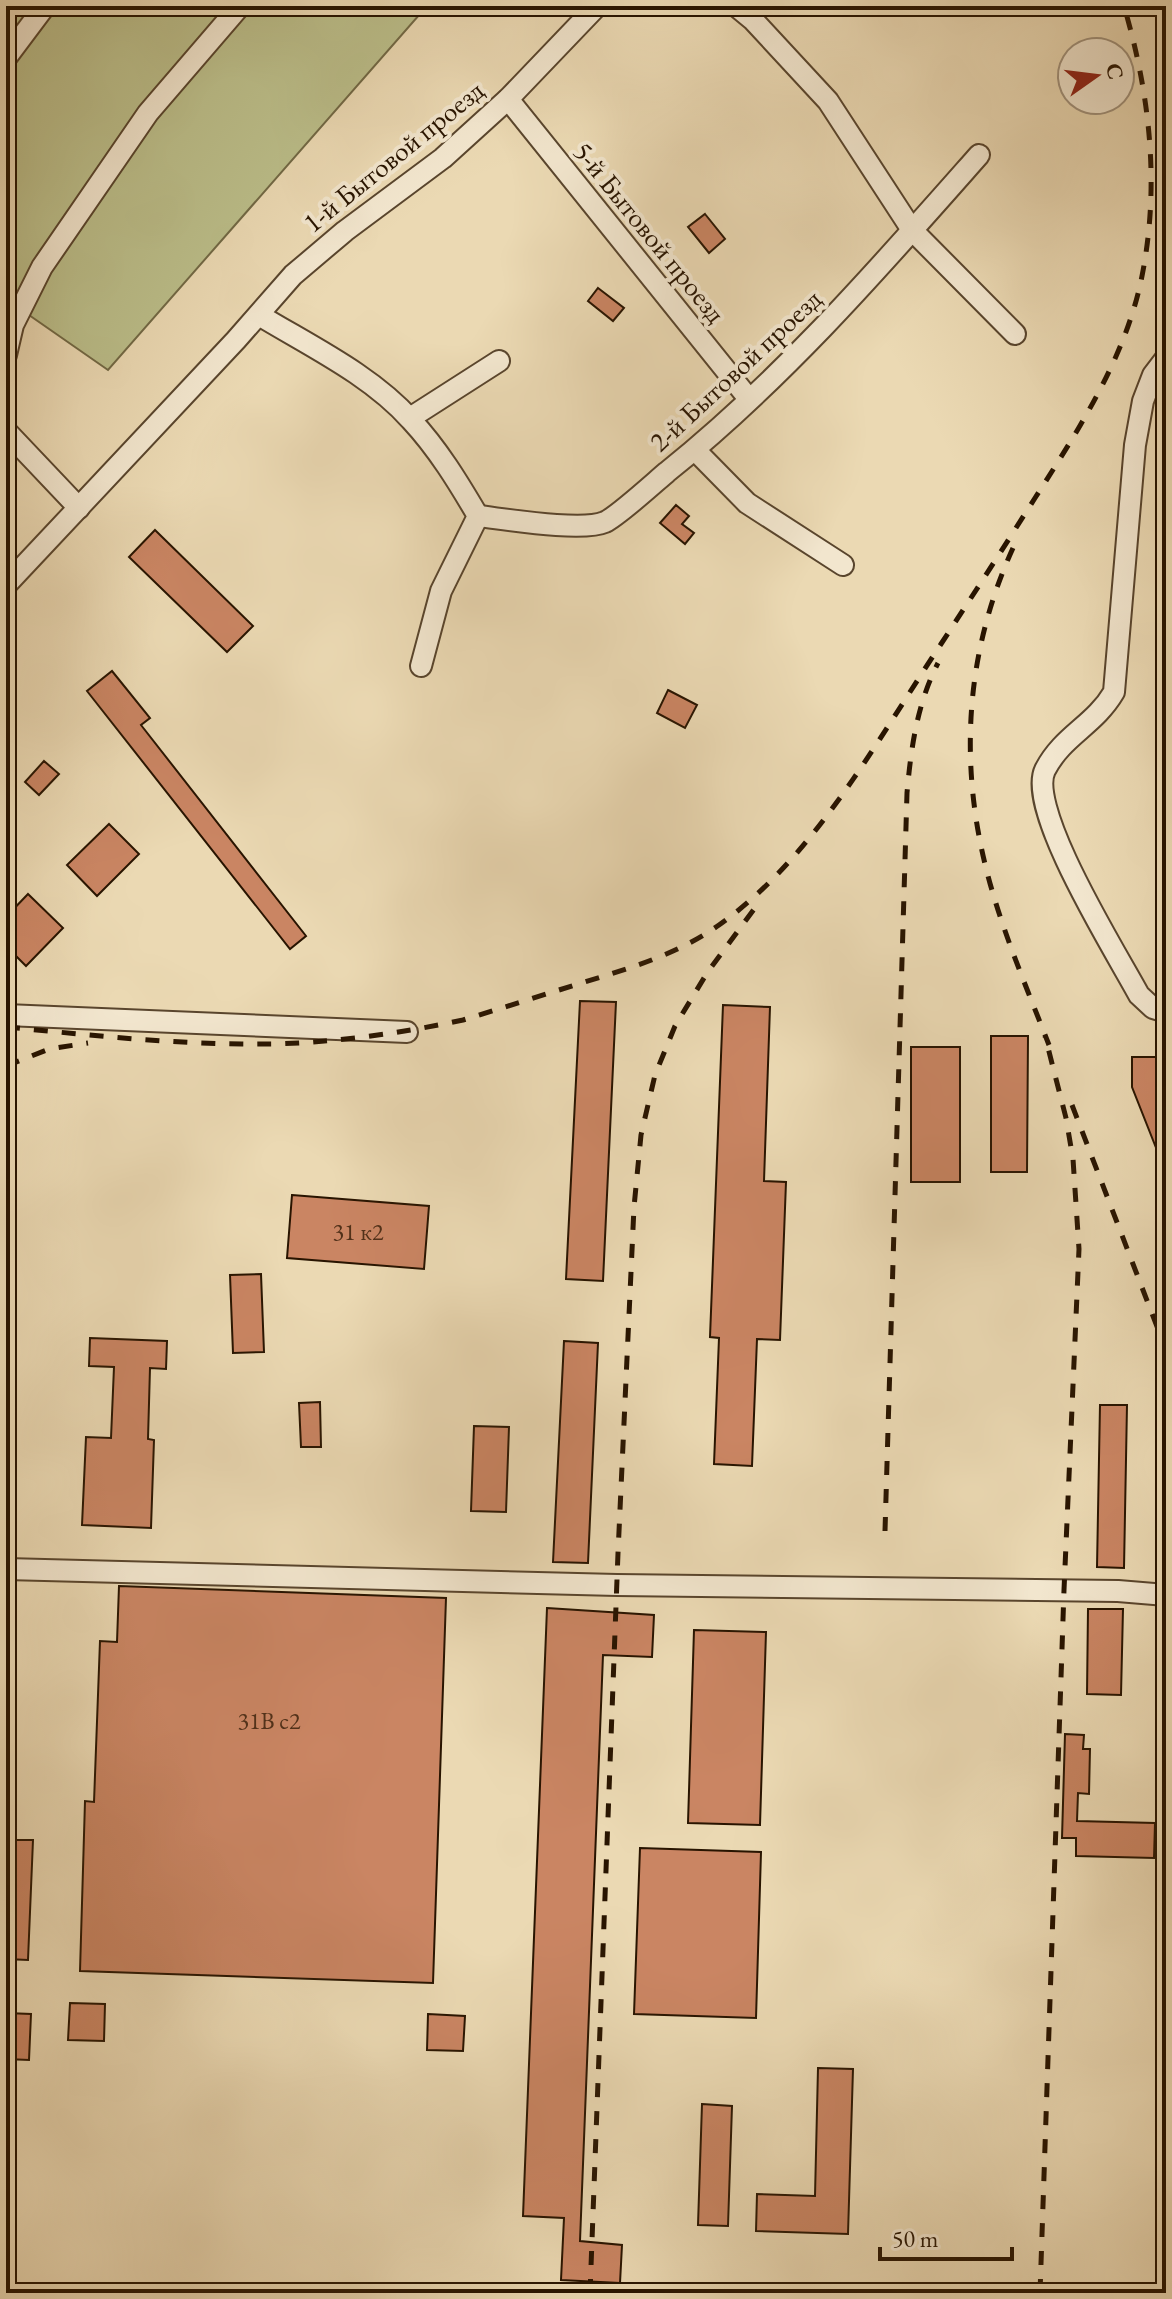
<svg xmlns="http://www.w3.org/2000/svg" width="1172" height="2299" font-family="'EB Garamond',serif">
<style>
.green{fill:#bbbe8a;stroke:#726945;stroke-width:2}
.building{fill:#ca8563;stroke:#281400;stroke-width:2}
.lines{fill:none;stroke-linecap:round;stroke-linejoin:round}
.minor-casing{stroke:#59452d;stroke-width:24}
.minor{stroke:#f2e6ce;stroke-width:20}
.rail{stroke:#281400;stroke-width:5;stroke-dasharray:14 14;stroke-linecap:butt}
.labels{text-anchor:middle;stroke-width:8;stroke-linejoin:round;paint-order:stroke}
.number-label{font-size:24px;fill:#503019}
.street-label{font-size:28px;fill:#281400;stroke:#f2e6ce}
</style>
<rect width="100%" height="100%" fill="#ebd9b3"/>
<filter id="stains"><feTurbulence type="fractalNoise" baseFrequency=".0025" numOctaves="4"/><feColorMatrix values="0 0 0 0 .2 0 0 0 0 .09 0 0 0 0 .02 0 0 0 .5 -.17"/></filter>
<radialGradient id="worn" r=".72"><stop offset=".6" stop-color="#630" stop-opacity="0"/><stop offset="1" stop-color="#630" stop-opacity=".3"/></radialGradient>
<!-- green -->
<polygon class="green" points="6,6 427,6 108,370 6,299"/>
<!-- building -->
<g class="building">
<polygon points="705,214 725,239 709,253 688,227"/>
<polygon points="598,288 624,308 613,321 588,301"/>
<polygon points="676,505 689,516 682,524 694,533 685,544 660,523"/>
<polygon points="155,530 253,626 227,652 129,557"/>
<polygon points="112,671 150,718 141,725 306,936 290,949 87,691"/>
<polygon points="668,690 697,705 685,728 657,713"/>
<polygon points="44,761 59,774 39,795 25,782"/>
<polygon points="109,824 139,854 97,896 67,865"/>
<polygon points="28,894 63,928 26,966 6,946 6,917"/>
<polygon points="580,1001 616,1002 603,1281 566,1279"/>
<polygon points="723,1005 770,1007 764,1181 786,1182 780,1340 757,1339 752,1466 714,1464 719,1338 710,1337"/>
<polygon points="991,1036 1028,1036 1027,1172 991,1172"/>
<rect x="911" y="1047" width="49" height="135"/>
<polygon points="1132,1057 1166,1057 1166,1173 1132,1087"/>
<polygon points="292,1195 429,1206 424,1269 287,1258"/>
<polygon points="261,1274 264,1352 233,1353 230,1275"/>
<polygon points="90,1338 167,1341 166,1369 150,1368 148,1439 154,1440 151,1528 82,1525 86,1437 111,1438 114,1367 89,1366"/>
<polygon points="564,1341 598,1343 588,1563 553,1562"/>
<polygon points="320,1402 321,1447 301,1447 299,1403"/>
<polygon points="1100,1405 1127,1405 1124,1568 1097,1567"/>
<polygon points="474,1426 509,1427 506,1512 471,1511"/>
<polygon points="119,1586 446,1598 433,1983 80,1971 85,1801 94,1802 100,1641 117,1642"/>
<polygon points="547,1608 654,1615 652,1657 603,1655 580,2241 622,2245 620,2283 561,2280 564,2218 523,2216"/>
<polygon points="1088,1609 1123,1609 1121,1695 1087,1694"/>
<polygon points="694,1630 766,1632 760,1825 688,1823"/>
<polygon points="1065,1734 1084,1735 1083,1749 1090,1749 1089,1794 1078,1793 1077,1821 1155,1823 1154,1858 1076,1856 1076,1838 1062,1838"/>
<polygon points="12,1840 33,1840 28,1960 6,1959 6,1908 9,1908"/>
<polygon points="640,1848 761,1852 756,2018 634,2014"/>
<polygon points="70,2003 105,2004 104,2041 68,2040"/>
<polygon points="6,2013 31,2014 29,2060 6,2059"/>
<polygon points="428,2014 465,2016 463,2051 427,2050"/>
<polygon points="818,2068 853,2069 848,2234 756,2231 757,2194 815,2196"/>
<polygon points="702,2104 732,2106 728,2226 698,2225"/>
</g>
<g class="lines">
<defs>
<g id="minor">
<polyline points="736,6 753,20 828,101 912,230 1015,334"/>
<polyline points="6,58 45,6"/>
<polyline points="508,99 749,399"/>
<path d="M259,315c51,31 112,60 152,105 27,29 47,62 67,96l-37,75 -20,75"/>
<polyline points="6,355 13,325 42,267 148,113 240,6"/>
<path d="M1166,358l-13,17 -10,26 -8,44 -21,247c-20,34 -51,43 -69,78 -19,39 72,184 94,225l14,13 13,4"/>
<polyline points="410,418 499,361"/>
<polyline points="6,431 79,508"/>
<polyline points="695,450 747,503 843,565"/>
<path d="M478,516c27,3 104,16 127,6 13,-6 49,-39 62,-50 116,-93 214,-206 312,-317"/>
<polyline points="6,585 236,340 293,275 345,231 443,158 508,99 597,6"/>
<polyline points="6,1015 407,1032"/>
<polyline points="6,1569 617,1585 1118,1591 1166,1595"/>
</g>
</defs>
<!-- minor casing -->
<use href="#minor" class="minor-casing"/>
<!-- minor -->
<use href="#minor" class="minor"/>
<!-- rail -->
<g class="rail">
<path d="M1013,548c-51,112 -55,231 -19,349 15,50 36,99 55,148"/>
<path d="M6,1027c85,8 171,18 257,17 61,0 140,-11 200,-24 39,-12 77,-24 115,-36 49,-15 99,-29 141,-59 95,-67 159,-186 222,-281 32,-49 63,-97 94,-146 44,-69 91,-141 107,-222 18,-91 8,-181 -18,-270"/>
<polyline points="6,1066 49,1049 88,1043"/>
<polyline points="1072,1105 1166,1350"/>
<path d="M885,1531l22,-738c4,-45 10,-89 31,-130"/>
<polyline points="590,2293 618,1553 634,1207 641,1135 655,1075 675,1026 707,973 760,901"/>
<polyline points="1040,2293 1064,1590 1079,1249 1073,1159 1066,1118 1045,1036"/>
</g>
</g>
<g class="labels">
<!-- number labels -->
<g class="number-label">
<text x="358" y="1240">31 к2</text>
<text x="269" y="1729">31В с2</text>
</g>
<!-- street labels -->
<g class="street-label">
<text transform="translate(393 156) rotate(-39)" y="10">1-й Бытовой проезд</text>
<text transform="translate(650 232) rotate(51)" y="10">5-й Бытовой проезд</text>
<text transform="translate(735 370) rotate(-43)" y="10">2-й Бытовой проезд</text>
</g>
</g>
<!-- margin -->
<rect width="1172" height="2299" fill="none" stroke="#ebd9b3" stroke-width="32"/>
<rect x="8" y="8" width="1156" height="2283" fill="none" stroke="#281400" stroke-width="4"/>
<rect x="16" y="16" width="1140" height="2267" fill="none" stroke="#281400" stroke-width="2"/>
<!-- north arrow -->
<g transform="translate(1096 76) rotate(76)"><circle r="38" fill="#f2e6ce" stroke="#a1927c" stroke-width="2"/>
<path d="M0-6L14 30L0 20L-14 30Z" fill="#8f2418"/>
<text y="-12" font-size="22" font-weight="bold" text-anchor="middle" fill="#281400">С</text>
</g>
<!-- scale -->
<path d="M880 2247v12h132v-12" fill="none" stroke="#281400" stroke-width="4"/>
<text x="892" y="2247" font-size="24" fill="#281400" stroke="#f2e6ce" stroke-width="6" paint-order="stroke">50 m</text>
<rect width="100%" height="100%" filter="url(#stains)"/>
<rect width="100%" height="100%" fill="url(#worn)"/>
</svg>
